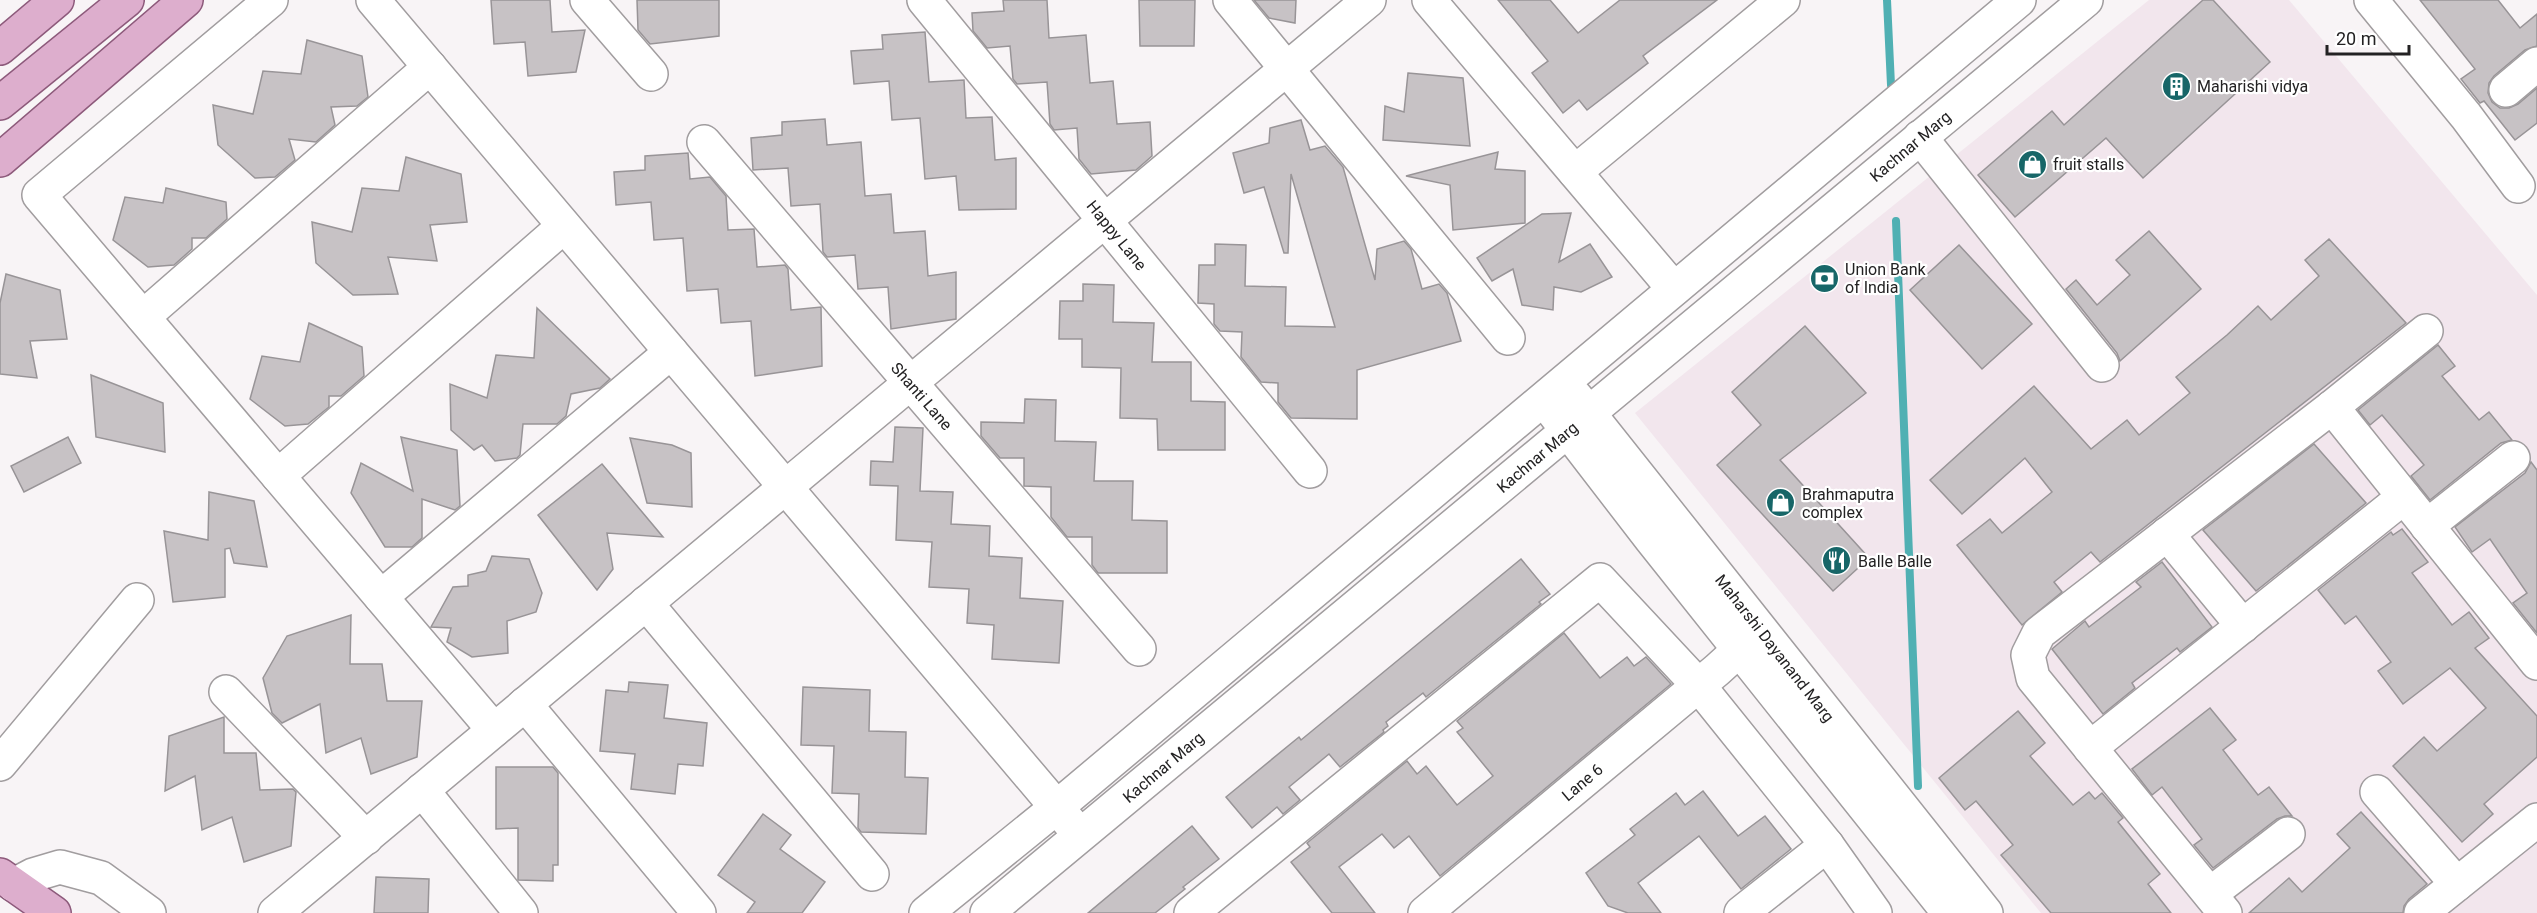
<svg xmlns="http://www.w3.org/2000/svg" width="2537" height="913" font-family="Roboto,sans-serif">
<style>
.built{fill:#f2e6ed}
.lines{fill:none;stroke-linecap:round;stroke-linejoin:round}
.stream{stroke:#50b0b3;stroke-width:8}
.building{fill:#c7c2c5;stroke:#989497;stroke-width:1.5}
.minor-casing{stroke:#a19d9f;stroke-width:36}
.major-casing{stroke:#8d5a7b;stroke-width:36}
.minor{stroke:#fff;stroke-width:33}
.major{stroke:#ddaecd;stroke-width:33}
.labels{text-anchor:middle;stroke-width:4.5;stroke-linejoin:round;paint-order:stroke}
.poi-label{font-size:16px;fill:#232223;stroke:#fff;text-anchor:start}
.street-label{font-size:16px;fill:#232223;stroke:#fff}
</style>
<rect width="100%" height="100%" fill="#f8f4f6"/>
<!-- built -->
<polygon class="built" points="2149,0 2289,0 2537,295 2537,913 2041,913 1635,413"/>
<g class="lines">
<!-- stream -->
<g class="stream">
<polyline points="1887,0 1891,85"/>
<polyline points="1896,221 1918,786"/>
</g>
</g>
<!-- building -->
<g class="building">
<polygon points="491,0 550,0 552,32 585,30 576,72 528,76 525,42 494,44"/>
<polygon points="637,0 719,0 719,36 650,44 638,30"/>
<polygon points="1003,0 1047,0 1049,38 1086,35 1090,83 1113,81 1117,124 1150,122 1152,156 1136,170 1091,174 1079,159 1077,128 1054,130 1050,124 1047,82 1017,84 1013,79 1010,46 987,48 973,31 972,13 1004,11"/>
<polygon points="1139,0 1195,0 1194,46 1140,46"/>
<polygon points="1254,0 1296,0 1295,23 1269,18"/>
<polygon points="1498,0 1550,0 1578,33 1620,0 1717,0 1643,56 1648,63 1587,110 1579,100 1563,113 1532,73 1548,61"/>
<polygon points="2203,0 2213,0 2270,62 2143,178 2106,138 2015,217 1978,175 2052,111 2064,125"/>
<polygon points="2420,0 2498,0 2520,28 2537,14 2537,46 2525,50 2494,76 2489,83 2488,93 2492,102 2500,108 2509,108 2518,104 2537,88 2537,123 2515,140 2484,101 2480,103 2461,79 2475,69"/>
<polygon points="925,32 929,82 964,80 966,118 992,117 995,160 1016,158 1016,209 959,210 956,176 925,179 920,118 892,120 889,81 854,84 851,51 883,49 882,35"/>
<polygon points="307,40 362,56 368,97 357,106 331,107 335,125 316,142 289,139 295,160 275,177 255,178 218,145 213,105 253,114 263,71 301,74"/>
<polygon points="1408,73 1463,78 1470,146 1383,140 1385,106 1404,112"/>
<polygon points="825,119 827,145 861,142 865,196 891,194 894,233 925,231 928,276 956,272 956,319 891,329 888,287 858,289 855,255 827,257 823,252 820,204 791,206 788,168 753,170 751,138 782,135 782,122"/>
<polygon points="1301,120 1310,150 1325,146 1343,167 1375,280 1377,249 1404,241 1411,249 1422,289 1439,284 1447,293 1461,341 1357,370 1357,419 1291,418 1278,402 1278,383 1261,382 1241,357 1242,332 1220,331 1214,324 1214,304 1198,303 1199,265 1215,265 1215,244 1246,245 1245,286 1286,287 1285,326 1335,327 1291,174 1288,253 1284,253 1264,187 1244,193 1233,153 1269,143 1270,128"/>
<polygon points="1498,152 1495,169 1525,171 1525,223 1453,230 1450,185 1406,176"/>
<polygon points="688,153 690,179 710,177 726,196 728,230 754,229 757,267 785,265 788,269 791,310 821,307 822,366 755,376 751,321 721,323 718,289 687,291 683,238 654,240 651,202 616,205 614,172 645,170 645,156"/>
<polygon points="406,157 461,174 467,222 430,225 437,261 388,257 398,294 353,295 316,263 312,222 352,232 362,188 399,191"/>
<polygon points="166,188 226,202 227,219 206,238 192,238 192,249 174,265 148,267 113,240 125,197 163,203"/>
<polygon points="1571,213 1559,262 1590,244 1612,277 1581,292 1554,287 1553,310 1522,305 1513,269 1492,281 1477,258 1542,214"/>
<polygon points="2149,231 2201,289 2120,361 2117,353 2066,289 2076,280 2097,305 2130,275 2116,260"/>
<polygon points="2329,239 2406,323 2100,562 2091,552 2054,582 2062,592 2022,625 1957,545 1990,519 2002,533 2052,492 2025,458 1962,514 1930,480 2034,386 2091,449 2127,420 2139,435 2190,393 2176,377 2227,335 2258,306 2271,320 2319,276 2305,260"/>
<polygon points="1959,245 2032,324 1982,369 1910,290"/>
<polygon points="6,274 60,290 67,339 30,341 37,378 0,374 0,303"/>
<polygon points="1083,284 1114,285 1113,322 1154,323 1152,362 1191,362 1191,401 1225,402 1225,450 1158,450 1157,419 1120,418 1121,368 1082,367 1082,339 1059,339 1060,301 1083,301"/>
<polygon points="537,308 610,379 600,388 571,394 566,416 557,424 523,424 520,455 517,458 495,461 482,445 474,450 451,430 450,384 487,398 496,355 534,358"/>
<polygon points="309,323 362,347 364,376 341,396 329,396 329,407 308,424 285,426 250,399 262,356 300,362"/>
<polygon points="1805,326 1866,393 1780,460 1869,558 1833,591 1717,465 1761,425 1732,392"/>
<polygon points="2438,345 2455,366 2442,376 2479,420 2489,412 2512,440 2501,443 2430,500 2411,476 2424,465 2382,415 2370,425 2358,410"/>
<polygon points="91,375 163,403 165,452 96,437"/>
<polygon points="1025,399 1056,400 1055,441 1096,442 1094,481 1133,481 1132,520 1167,521 1167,573 1098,573 1092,565 1092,537 1067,537 1051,517 1051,487 1024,486 1024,458 1000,458 981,436 981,422 1024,423"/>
<polygon points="895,427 923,428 920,491 953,492 951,524 990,526 989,556 1022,558 1020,598 1063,601 1059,663 992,659 994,625 967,623 969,589 929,587 932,542 896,540 898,486 870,485 871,461 893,462"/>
<polygon points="68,437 81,463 24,492 11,466"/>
<polygon points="401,437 457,450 460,506 455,510 422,499 422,538 412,547 385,547 351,493 361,463 413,491"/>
<polygon points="630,438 672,445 691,453 692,507 647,503"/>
<polygon points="2314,444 2366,503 2256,591 2203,530"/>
<polygon points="2531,462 2537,470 2537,633 2513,603 2527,593 2490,539 2472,552 2455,527 2525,473"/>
<polygon points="602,464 663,537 607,533 613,569 597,590 538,515"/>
<polygon points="209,492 254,501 267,567 234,563 230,548 225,549 225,597 173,602 164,531 208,540"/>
<polygon points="2402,529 2428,562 2412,573 2452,625 2469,612 2489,638 2475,648 2537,716 2537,757 2484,804 2493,814 2462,842 2393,766 2424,737 2437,751 2486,708 2450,668 2403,704 2378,671 2391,662 2356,616 2345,624 2318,590 2391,532 2393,535"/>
<polygon points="492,556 529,559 542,593 536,612 507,621 508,653 472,657 447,642 451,628 431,627 453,587 468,586 468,575 486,571"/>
<polygon points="1521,559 1550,594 1539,602 1541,604 1426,697 1423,693 1386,722 1388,726 1383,730 1384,732 1340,767 1329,754 1289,787 1300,800 1283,814 1277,807 1252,828 1226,797 1299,737 1301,740"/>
<polygon points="2162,562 2212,627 2180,652 2177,648 2132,683 2135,688 2103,714 2052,649 2085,621 2089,627 2141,587 2136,582"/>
<polygon points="351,615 350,664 382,664 387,701 422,701 417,757 371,774 361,738 326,753 320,704 282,723 272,713 263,678 287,636"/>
<polygon points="1564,633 1600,678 1627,657 1634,666 1646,657 1671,684 1440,876 1409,836 1394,848 1382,834 1339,867 1375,913 1332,913 1291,862 1310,847 1307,843 1407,761 1417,774 1426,766 1457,805 1493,776 1457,732 1463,728 1457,721"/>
<polygon points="629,682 668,685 664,718 707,723 703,766 678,764 675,794 631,789 635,754 600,751 606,690 628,692"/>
<polygon points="803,687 870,690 869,731 906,732 905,777 928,778 926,834 861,832 858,828 859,794 832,793 834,746 801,745"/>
<polygon points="2210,708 2236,740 2223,750 2258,795 2269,787 2292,816 2285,816 2277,819 2213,868 2194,845 2202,839 2162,787 2152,795 2132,769"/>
<polygon points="2018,711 2045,743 2030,756 2073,805 2089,792 2095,799 2102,793 2123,818 2118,822 2160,874 2148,884 2171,913 2051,913 2001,855 2013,845 1976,801 1965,810 1939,778"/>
<polygon points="224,717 224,753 256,753 260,790 293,789 296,792 291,846 244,862 232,817 202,830 195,776 165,791 169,736"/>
<polygon points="496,767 553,767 558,773 558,865 553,865 553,881 518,880 518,828 496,829"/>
<polygon points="1703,791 1738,836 1765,816 1791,849 1741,889 1699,836 1638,883 1661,913 1628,913 1608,906 1586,873 1635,835 1630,829 1676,793 1685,805"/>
<polygon points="2361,812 2427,884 2409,899 2404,906 2403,913 2249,913 2289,878 2302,892 2350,848 2337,834"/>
<polygon points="763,814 791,835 780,849 825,882 802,913 747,913 755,902 718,875"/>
<polygon points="1192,826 1219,859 1183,887 1185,889 1155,913 1088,913"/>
<polygon points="376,877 429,879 428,913 374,913"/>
</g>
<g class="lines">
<defs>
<g id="minor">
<polyline points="271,0 39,195 494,730"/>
<polyline points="373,0 1070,823"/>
<polyline points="587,0 651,74"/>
<polyline points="924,0 1310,471"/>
<polyline points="1230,0 1508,338"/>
<polyline points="1429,0 1674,289"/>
<polyline points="2371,0 2466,116 2518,186"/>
<polyline points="2506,90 2537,64"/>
<polyline points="1920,137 2102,365"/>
<polyline points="704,142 1139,649"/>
<polyline points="1575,172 1783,0"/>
<polyline points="143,317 430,67"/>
<polyline points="1576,397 1986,913"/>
<polyline points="2332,407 2537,663"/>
<polyline points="1554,413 1651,539 1949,913"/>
<polyline points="278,476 564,226"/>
<polyline points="2427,526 2513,458"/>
<polyline points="2167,534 2243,626"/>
<polyline points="381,597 671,352"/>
<polyline points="646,603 872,874"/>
<polyline points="226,692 366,838"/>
<polyline points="525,704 699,913"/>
<polyline points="2090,748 2404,497"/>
<polyline points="0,764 137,600"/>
<polyline points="422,790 521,913"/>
<polyline points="2377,792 2457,884"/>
<polyline points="14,885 33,875 60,867 101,878 149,913"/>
<polyline points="2210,894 2288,834"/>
<polyline points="275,913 1369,0"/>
<polyline points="926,913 1057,807 2019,0"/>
<polyline points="987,913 2086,0"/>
<polyline points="1191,913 1600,580 1699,686 1827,845 1875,913"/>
<polyline points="1425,913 1717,670 1739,650"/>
<polyline points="1741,913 1827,845"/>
<polyline points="2225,913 2033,678 2028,655 2039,633 2332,407 2426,331"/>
<polyline points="2421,913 2537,820"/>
</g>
<g id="major">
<polyline points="0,48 57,0"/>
<polyline points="0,103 127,0"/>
<polyline points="0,160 186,0"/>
<polyline points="0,875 54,913"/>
</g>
</defs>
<!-- minor casing -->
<use href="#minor" class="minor-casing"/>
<!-- major casing -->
<use href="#major" class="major-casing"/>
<!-- minor -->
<use href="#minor" class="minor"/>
<!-- major -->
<use href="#major" class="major"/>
</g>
<!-- icons -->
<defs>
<symbol id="building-disc" viewBox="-11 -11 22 22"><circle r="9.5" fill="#176668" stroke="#fff"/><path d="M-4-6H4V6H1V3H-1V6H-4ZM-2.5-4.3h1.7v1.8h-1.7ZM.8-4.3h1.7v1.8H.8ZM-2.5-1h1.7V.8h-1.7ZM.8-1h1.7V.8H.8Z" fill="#fff"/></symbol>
<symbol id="shop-disc" viewBox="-11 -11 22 22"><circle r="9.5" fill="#176668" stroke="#fff"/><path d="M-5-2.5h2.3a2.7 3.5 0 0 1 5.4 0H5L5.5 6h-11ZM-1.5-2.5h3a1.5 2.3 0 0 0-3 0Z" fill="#fff"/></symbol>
<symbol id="bank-disc" viewBox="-11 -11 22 22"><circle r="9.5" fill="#176668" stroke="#fff"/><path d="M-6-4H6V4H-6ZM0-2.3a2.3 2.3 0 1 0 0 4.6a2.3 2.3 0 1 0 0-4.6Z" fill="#fff"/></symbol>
<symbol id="restaurant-disc" viewBox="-11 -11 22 22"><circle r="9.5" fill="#176668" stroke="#fff"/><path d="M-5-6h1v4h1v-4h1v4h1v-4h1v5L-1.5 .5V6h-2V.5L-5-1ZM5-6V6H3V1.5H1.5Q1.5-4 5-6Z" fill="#fff"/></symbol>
</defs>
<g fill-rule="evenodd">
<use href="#building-disc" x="2160" y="70" width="33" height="33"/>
<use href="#shop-disc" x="2016" y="148" width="33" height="33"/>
<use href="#bank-disc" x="1808" y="262" width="33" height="33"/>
<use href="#shop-disc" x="1764" y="486" width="33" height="33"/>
<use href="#restaurant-disc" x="1820" y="544" width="33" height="33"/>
</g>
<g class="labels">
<!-- poi labels -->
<g class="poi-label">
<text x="2197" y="92">Maharishi vidya</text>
<text x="2053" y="170">fruit stalls</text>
<text x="1845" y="275">Union Bank<tspan x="1845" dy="18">of India</tspan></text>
<text x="1802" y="500">Brahmaputra<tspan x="1802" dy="18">complex</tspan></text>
<text x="1858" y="567">Balle Balle</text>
</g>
<!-- street labels -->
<g class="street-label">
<text transform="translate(1910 146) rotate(-40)" y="6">Kachnar Marg</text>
<text transform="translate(1117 235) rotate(51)" y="6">Happy Lane</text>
<text transform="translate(922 396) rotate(49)" y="6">Shanti Lane</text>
<text transform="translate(1537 457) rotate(-40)" y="6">Kachnar Marg</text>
<text transform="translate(1775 648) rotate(52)" y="6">Maharshi Dayanand Marg</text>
<text transform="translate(1163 767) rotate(-40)" y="6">Kachnar Marg</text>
<text transform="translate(1582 782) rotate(-40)" y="6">Lane 6</text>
</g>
</g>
<!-- scale -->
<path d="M2327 45v9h82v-9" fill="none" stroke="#232223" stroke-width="3"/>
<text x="2336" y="45" font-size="18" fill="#232223" stroke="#ffffff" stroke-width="4.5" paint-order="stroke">20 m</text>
</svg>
